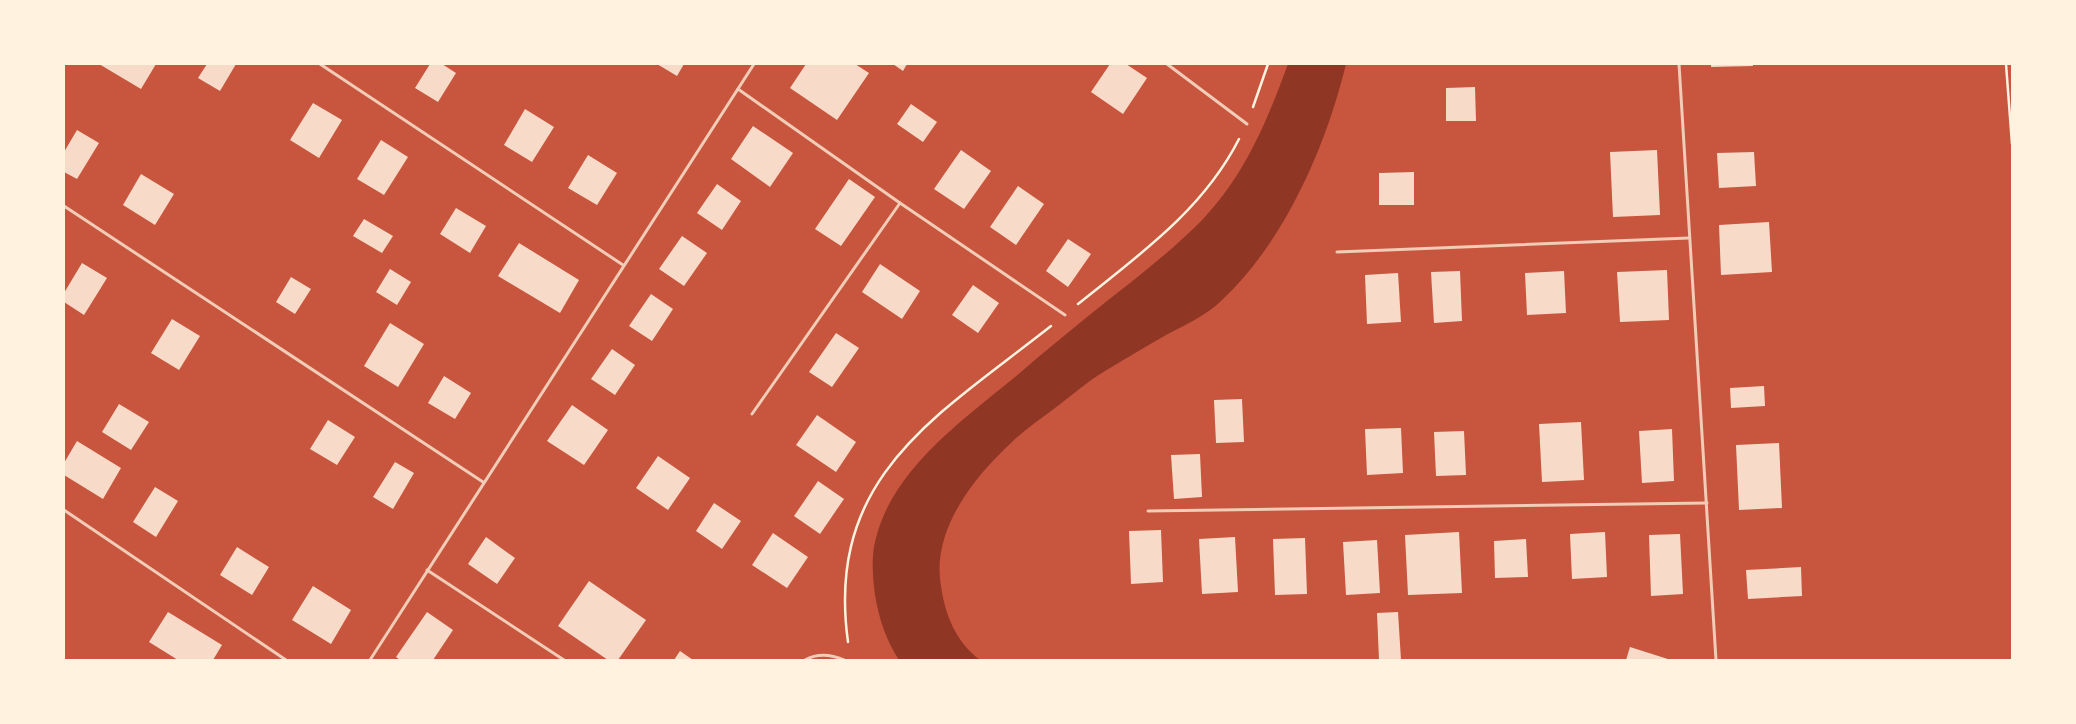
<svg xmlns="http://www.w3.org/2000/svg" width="2076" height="724" font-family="'Golos Text',sans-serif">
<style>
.water{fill:#8f3625}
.building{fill:#f7dbc8}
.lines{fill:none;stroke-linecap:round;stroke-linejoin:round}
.path{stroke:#fff3e0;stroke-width:2.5}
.service{stroke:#f1ccb7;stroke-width:3}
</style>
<rect width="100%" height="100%" fill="#c8553d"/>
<!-- water -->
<path class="water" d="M1288,64h58c-20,82 -61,177 -124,236 -15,15 -37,25 -56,35 -21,12 -41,24 -61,36 -17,10 -34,25 -50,37 -14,11 -30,21 -43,34 -39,36 -81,89 -71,144 4,29 15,56 39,74h-81c-13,-20 -20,-41 -24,-65 -2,-16 -4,-37 0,-53 16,-72 87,-121 140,-165 30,-26 61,-51 92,-76 33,-26 67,-52 97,-83 42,-45 63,-97 84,-154z"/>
<!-- building -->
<g class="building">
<polygon points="99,64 156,64 141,89"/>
<polygon points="207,64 236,64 220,91 198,78"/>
<polygon points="430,64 442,64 456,73 438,102 415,88"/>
<polygon points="657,64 684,64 677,76"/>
<polygon points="806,64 855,64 869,73 837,120 790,88"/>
<polygon points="893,64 907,64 903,71"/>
<polygon points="1110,64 1126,64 1147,78 1123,114 1091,92"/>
<polygon points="1711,64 1753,64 1753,66 1711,67"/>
<polygon points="1475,87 1476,121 1446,121 1446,88"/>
<polygon points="313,103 342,120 319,158 290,140"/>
<polygon points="911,104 937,122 923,142 897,124"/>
<polygon points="525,109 554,127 532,162 504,145"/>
<polygon points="753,126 793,153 770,187 731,159"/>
<polygon points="77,130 99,143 77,179 64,172 64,152"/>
<polygon points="381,140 408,157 384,195 357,179"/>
<polygon points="961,150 991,171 964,209 934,189"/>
<polygon points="1657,150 1660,215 1613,217 1610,152"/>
<polygon points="1754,152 1756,186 1719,188 1717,153"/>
<polygon points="588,155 617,173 597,205 568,188"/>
<polygon points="1414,172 1414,205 1379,205 1379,173"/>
<polygon points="141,174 174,194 155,225 123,205"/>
<polygon points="849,179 875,197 841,246 815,229"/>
<polygon points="717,184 741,201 722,230 697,213"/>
<polygon points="1018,186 1044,204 1016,245 990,227"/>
<polygon points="456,208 486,226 470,253 440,234"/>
<polygon points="364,219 393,236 382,253 353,236"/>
<polygon points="1769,222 1772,272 1721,275 1719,225"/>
<polygon points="682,236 707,253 684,286 659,269"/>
<polygon points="1068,239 1091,254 1068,287 1046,271"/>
<polygon points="519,243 579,280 560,313 498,276"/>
<polygon points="82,263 107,278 84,315 64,302 64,293"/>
<polygon points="880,264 920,291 902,319 862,292"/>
<polygon points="390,269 411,282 397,305 376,292"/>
<polygon points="1667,270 1669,320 1620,322 1617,272"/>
<polygon points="1460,271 1462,321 1434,323 1431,272"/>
<polygon points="1564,271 1566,313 1527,315 1525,273"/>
<polygon points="1398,273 1401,322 1367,324 1365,275"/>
<polygon points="291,277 311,289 295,314 276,302"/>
<polygon points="973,285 999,303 978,333 952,315"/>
<polygon points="651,294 673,309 652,341 629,326"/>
<polygon points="172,319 200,336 179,370 151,353"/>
<polygon points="390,323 424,344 398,387 364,366"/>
<polygon points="836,333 859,348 832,387 809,372"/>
<polygon points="612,349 635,365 615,395 591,379"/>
<polygon points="444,376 471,393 455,419 428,403"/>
<polygon points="1764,386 1765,406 1731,408 1730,388"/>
<polygon points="1242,399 1244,442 1216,443 1214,400"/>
<polygon points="119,404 149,422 131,450 102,432"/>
<polygon points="572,405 608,430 584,465 547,441"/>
<polygon points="817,415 856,442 836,472 796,445"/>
<polygon points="328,420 355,437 337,465 310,449"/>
<polygon points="1581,422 1584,480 1542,482 1539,424"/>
<polygon points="1401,428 1403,473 1367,475 1365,429"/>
<polygon points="1672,429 1674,481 1642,483 1639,431"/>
<polygon points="1464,431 1466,475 1436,476 1434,432"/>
<polygon points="77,441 121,468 103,499 64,475 64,463"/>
<polygon points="1779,443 1782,508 1739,510 1736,445"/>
<polygon points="1200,454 1202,497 1174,499 1171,455"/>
<polygon points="658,456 690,478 668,510 636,488"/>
<polygon points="395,462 414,473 393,509 373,497"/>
<polygon points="818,481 844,499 820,534 794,516"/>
<polygon points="155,487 178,501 156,537 133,522"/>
<polygon points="714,503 741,521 722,549 696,531"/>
<polygon points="1161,530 1163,582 1131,584 1129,531"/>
<polygon points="1459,532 1462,593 1408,595 1405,535"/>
<polygon points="1605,532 1607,577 1572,579 1570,534"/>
<polygon points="773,533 808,557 787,588 752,565"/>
<polygon points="1680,534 1683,594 1651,596 1649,535"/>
<polygon points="486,537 515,558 497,584 468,564"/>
<polygon points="1235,537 1238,592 1202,594 1199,539"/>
<polygon points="1305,538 1307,594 1275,595 1273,539"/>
<polygon points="1526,539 1528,577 1495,578 1494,541"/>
<polygon points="1377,540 1380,593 1346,595 1343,542"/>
<polygon points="237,547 269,567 252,595 220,575"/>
<polygon points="1801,567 1802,596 1748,599 1746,570"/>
<polygon points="589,581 646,620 618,660 608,660 558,626"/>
<polygon points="313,586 351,610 331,644 292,620"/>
<polygon points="168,612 222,645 213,660 178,660 149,642"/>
<polygon points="427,612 453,630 433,660 400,660 396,657"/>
<polygon points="1398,612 1401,660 1379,660 1377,613"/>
<polygon points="1630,647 1671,660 1626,660"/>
<polygon points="680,651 693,660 674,660"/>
</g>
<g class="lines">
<!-- path -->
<g class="path">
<polyline points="2006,64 2012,144"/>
<polyline points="1253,107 1268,64"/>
<path d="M1078,304c61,-49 125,-94 161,-165"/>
<path d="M848,642c-23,-166 89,-226 203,-316"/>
</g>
<!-- service -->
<g class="service">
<polyline points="320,64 623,265"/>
<polyline points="1167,64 1247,124"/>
<polyline points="1679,64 1716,660"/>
<polyline points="738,89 900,203 1065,315"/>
<polyline points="64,206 483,482"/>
<polyline points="1337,252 1689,238"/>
<polyline points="752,414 900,203"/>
<polyline points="64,510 286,660"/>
<polyline points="1148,511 1707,503"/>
<polyline points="427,570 564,660"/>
<polyline points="370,660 754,64"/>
<path d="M805,660c13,-7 25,-6 39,0"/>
</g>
</g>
<!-- border -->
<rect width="2076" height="724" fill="none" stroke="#fff3e0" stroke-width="130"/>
</svg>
